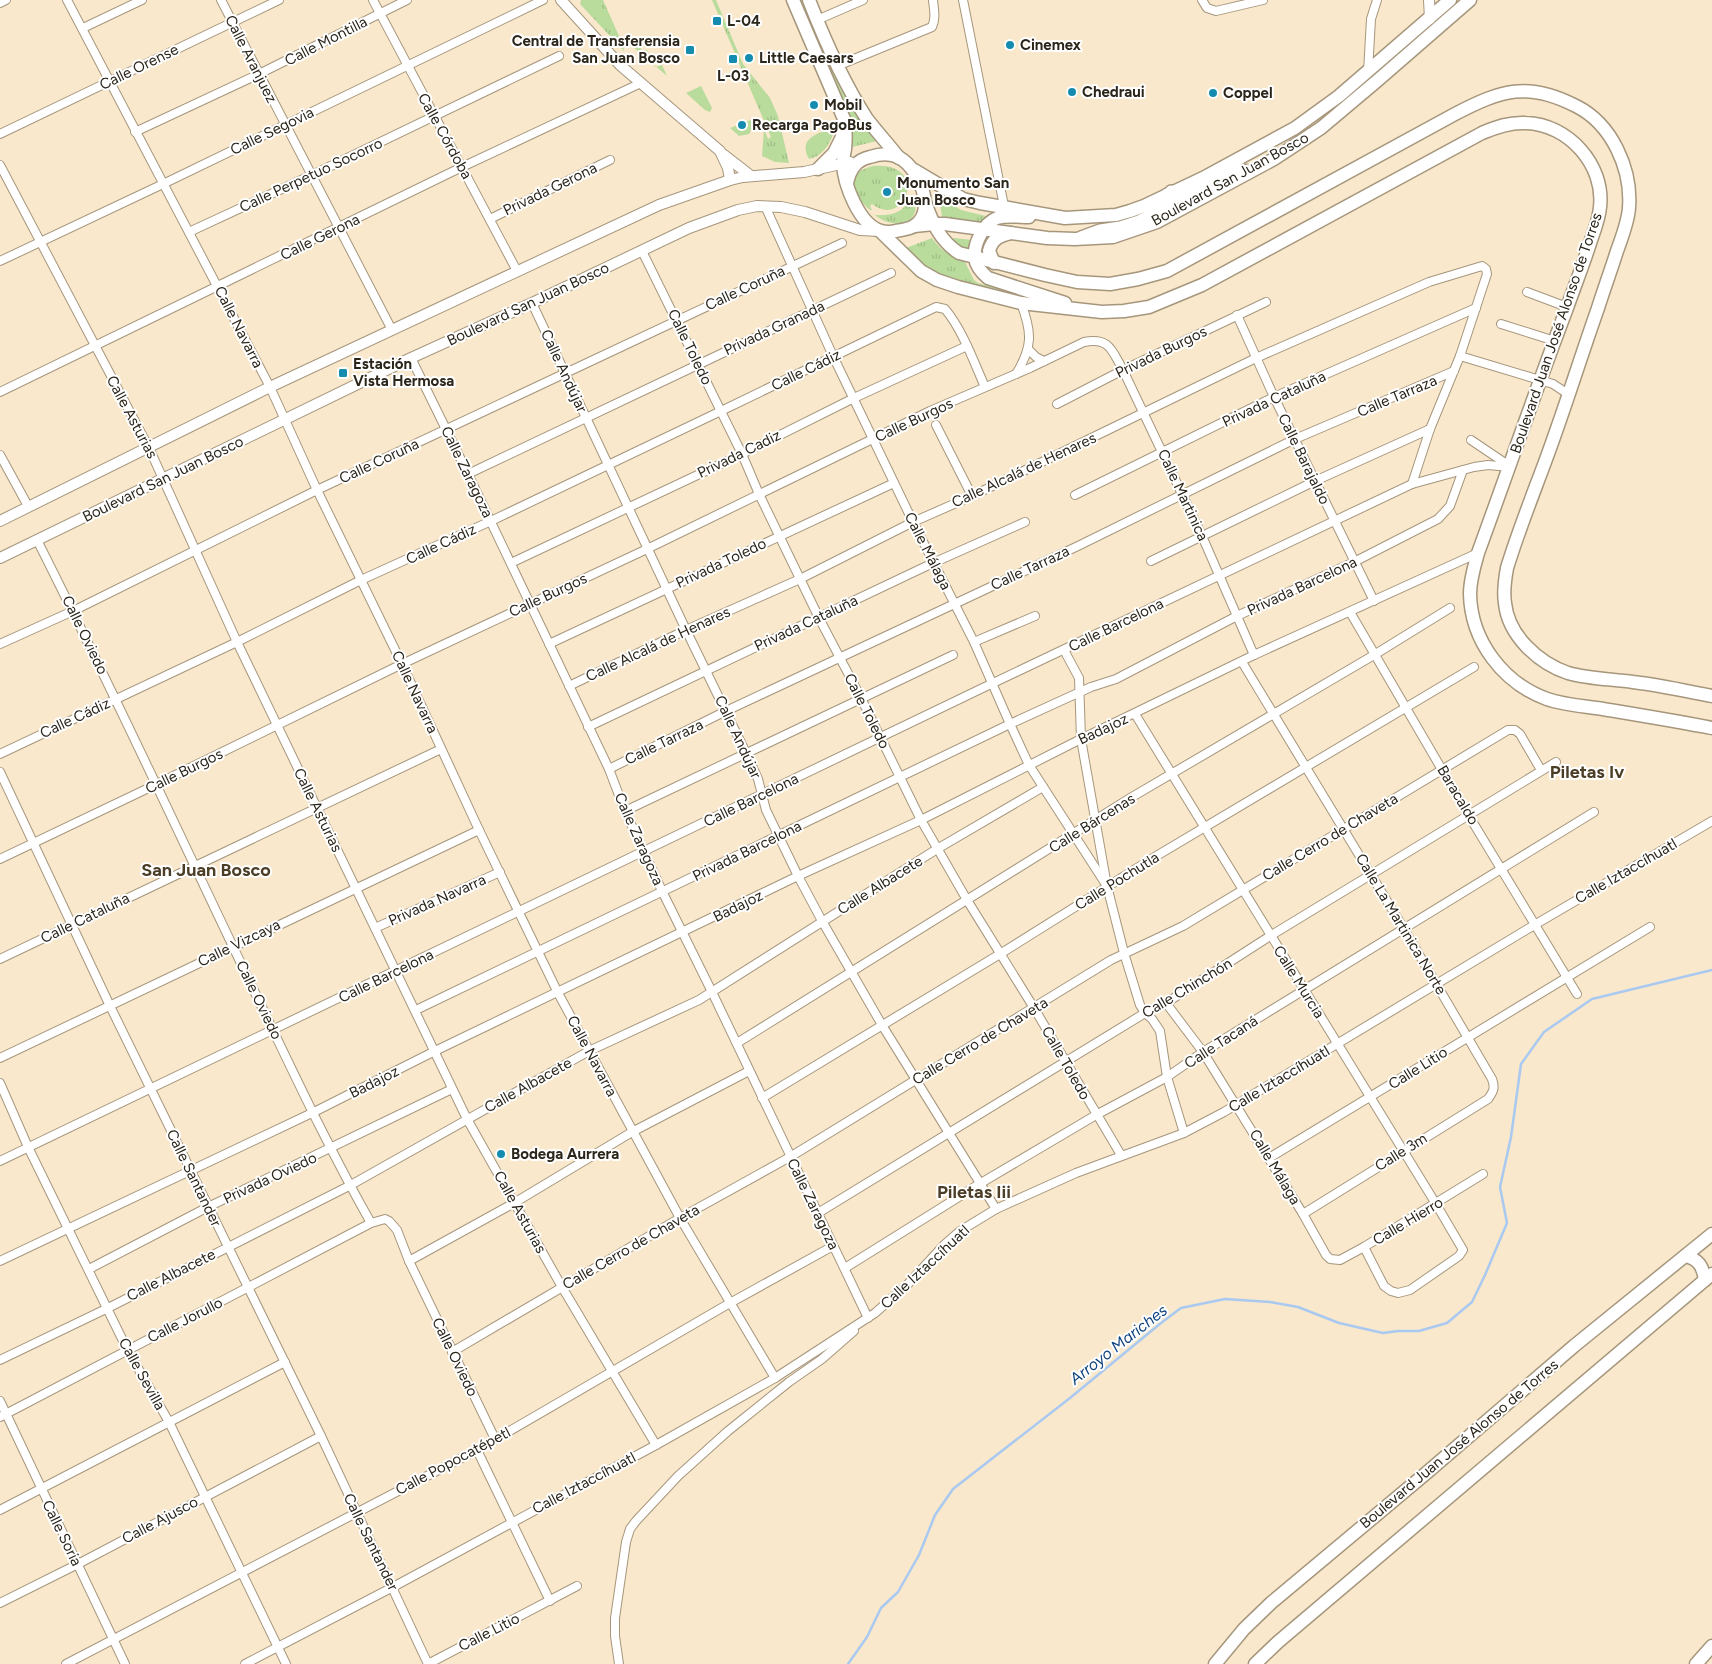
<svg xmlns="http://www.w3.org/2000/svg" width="1712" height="1664" font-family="Figtree,sans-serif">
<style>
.grass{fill:url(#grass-tufts)}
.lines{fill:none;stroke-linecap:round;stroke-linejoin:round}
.stream{stroke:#a9c9f1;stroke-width:2.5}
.minor-casing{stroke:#a6967c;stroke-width:10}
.tertiary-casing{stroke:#a6967c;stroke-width:12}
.secondary-casing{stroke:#a6967c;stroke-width:14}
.primary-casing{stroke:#a6967c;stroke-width:15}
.minor{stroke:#fff;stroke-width:8}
.tertiary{stroke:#fff;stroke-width:10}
.secondary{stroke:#fff;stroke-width:11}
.primary{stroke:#fff;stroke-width:12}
.poi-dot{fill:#158caf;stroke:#fff;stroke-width:2}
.labels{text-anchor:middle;stroke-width:4;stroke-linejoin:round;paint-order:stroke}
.poi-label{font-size:15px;font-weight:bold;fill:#2b251a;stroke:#fff;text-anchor:start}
.street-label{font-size:15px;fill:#2b251a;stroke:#fff}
.water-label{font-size:16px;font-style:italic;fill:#0e437e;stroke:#fff}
.quarter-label{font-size:18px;font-weight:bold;fill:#4c3e26;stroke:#fff}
</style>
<defs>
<pattern id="grass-tufts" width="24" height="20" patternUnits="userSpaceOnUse" patternTransform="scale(1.25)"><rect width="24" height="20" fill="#b9db9c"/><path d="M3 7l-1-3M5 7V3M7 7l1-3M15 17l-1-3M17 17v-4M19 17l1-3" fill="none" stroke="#9fbc86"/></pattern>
</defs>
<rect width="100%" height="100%" fill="#f9e8cc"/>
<!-- grass -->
<g class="grass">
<polygon points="581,0 603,0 623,45 624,51 580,4"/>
<polygon points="712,0 716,0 743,64 770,98 778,116 789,163 775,162 762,156 764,129 768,139 771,137"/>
<path d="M800,0h2c22,49 40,100 75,141l-25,6v-15l-3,-19z"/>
<polygon points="639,45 642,51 647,50 655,67 662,65 667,76 633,47"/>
<polygon points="701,86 712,108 710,112 705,110 686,93"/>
<polygon points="754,119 755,124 749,134 739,136 730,128 738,125 740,128 746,126 745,122"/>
<path d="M835,127c-3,14 -11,29 -26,32 -12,-22 11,-26 26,-32z"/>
<path d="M873,166c58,-5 33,64 -1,38l-2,2 2,4h-2c-18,-15 -27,-37 3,-44z"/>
<path d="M912,194c14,31 -18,37 -37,21 19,1 30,-3 37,-21z"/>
<polygon points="939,196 961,210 990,217 983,222 942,217"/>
<path d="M932,238c9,13 19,18 33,24l9,18 4,3 67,19 -1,2 -105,-30 -11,-5 -22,-21z"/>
<polygon points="954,238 972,240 969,249 959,247 952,240"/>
</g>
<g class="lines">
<!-- stream -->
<polyline class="stream" points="848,1664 867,1637 881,1608 898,1592 919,1555 935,1515 953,1489 1070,1398 1161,1323 1181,1308 1225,1299 1270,1302 1298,1307 1339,1323 1383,1333 1398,1331 1419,1331 1447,1323 1472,1302 1485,1275 1507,1223 1500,1187 1511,1137 1521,1064 1544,1032 1592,999 1712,970"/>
<defs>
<g id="minor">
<polyline points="67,0 270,387 317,490 402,664 479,830 558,993 680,1218 775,1378"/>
<polyline points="221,0 392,330"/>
<polyline points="373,0 517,271"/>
<polyline points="963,0 1004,206"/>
<polyline points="1202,0 1207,8 1216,11 1263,0"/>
<polyline points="0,3 6,0"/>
<polyline points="817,20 863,0"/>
<polyline points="83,28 142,0"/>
<path d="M837,66l95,-39c4,-9 2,-17 1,-27"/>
<polyline points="1368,72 1371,19 1377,0"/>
<polyline points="135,132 259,74 407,0"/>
<polyline points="0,134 279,0"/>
<polyline points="0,165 149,448 237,642 467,1119 562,1287 656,1445"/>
<polyline points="765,206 833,356 913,522 974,642 1010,724 1029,765 1107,886"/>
<polyline points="490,219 610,160"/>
<polyline points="189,232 312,175 559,56"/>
<polyline points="642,251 742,454 759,494 819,618 861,698 921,820 967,900 1034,1008 1121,1155"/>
<polyline points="0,261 163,184 543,0"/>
<polyline points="1527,292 1567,307"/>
<polyline points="532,303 686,630 746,753 758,779 766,810 798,876 822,921 882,1025 996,1209"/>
<polyline points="1237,315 1274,397 1374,601"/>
<polyline points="1501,324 1555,341"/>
<polyline points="1029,350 1036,357 1044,361"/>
<polyline points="1460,356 1553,384 1568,394"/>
<polyline points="411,358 468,474 609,769 625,811 663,893 712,992 868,1318"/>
<path d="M1016,374c17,-27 16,-42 5,-71"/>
<polyline points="0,392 462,167 641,83"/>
<polyline points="1057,404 1123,370 1266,302"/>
<polyline points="936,425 972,496"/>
<polyline points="1471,440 1508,465"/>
<polyline points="0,455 28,506"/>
<polyline points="468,474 891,273"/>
<polyline points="1075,495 1274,397 1476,308"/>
<path d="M37,540c77,152 148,307 222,461 36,75 71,150 112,222"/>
<polyline points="1151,561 1315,481 1430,429"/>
<polyline points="511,563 742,454 854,398 967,346"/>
<polyline points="1350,612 1469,816 1577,994"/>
<polyline points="974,642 1035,616"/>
<polyline points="0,644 73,611 317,490 842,243"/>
<polyline points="549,644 894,483"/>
<polyline points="1064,650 1079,678 1081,739 1107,886 1124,953 1140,1005 1145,1013 1152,1019 1160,1031 1167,1077 1184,1133"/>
<path d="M1242,662l162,267 88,150c3,8 2,12 -4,20l-185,115"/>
<polyline points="569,686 686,630 800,579 913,522 972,496 1256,358 1429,282 1482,266 1486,269 1487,274 1460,356 1430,429 1412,484"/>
<polyline points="1135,714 1436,1204 1463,1250 1459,1256 1410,1290 1398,1293 1391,1291 1384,1286 1364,1247"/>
<polyline points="588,727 933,563 1025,522"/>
<path d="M0,754l237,-112 124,-62 130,-59 230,-110 215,-104 9,2c17,20 29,53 40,78"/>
<polyline points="609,769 726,711 1078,546 1295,439 1454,371"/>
<polyline points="0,772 110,1006 321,1436 428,1664"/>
<polyline points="625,811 953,655"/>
<path d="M0,859l157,-75 245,-120 245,-115 283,-138 100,-43 54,-26c26,-5 28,9 39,28l79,166 52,119"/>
<polyline points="375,928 500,872"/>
<polyline points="0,959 441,749"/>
<polyline points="1166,1003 1203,1052 1303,1214 1326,1255 1330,1259 1340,1260 1364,1247 1483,1174"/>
<polyline points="416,1010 1010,724 1091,687 1116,679 1237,616 1354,562 1438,519 1450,506 1463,470"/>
<polyline points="737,1043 1132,797 1374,655 1450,608"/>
<polyline points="0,1058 479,830"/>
<polyline points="0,1083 28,1147 127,1349 169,1422 286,1664"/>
<polyline points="762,1098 1000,954 1158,855 1474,667"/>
<polyline points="1269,1158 1650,927"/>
<polyline points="0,1161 991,684 1412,484 1474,467 1488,465 1510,467"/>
<polyline points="818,1213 1145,1013 1166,1003 1270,936 1556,762"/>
<polyline points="0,1261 314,1112 435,1051 798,876 921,820 1081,739 1254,655 1478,553"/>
<polyline points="409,1261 514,1203 632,1132 749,1071"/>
<polyline points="845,1268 981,1183 1096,1115 1167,1077 1203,1052 1594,812"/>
<polyline points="89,1269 208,1207 452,1089"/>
<polyline points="452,1352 680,1218 790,1157 1111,960 1183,926 1508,730 1515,730 1520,734 1541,770"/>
<polyline points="0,1360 108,1308 349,1186 589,1051 699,1000 937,849 1043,787"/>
<polyline points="0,1401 125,1664"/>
<polyline points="0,1417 371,1223 385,1219 389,1221 397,1230 409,1261 495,1439"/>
<polyline points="477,1450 550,1601"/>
<polyline points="0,1510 285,1362"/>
<polyline points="0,1603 78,1564 321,1436"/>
<polyline points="66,1664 477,1450 730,1303 833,1246"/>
<polyline points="245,1664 393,1587 656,1445 775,1378 875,1313 907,1285 945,1244 960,1231 996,1209 1076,1173 1184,1133 1224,1112 1536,924 1712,821"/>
<polyline points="428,1664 577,1586"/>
<polyline points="619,1664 615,1636 615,1618 626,1542 630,1529 636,1521 678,1476 728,1431 789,1382 822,1359 854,1331"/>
</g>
<g id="tertiary">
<polyline points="561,0 620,65 720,151 728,168 730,180"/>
<polyline points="1429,0 1430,19"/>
<polyline points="724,155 751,176"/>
<polyline points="0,521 270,387 659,205 730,180 743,177 804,172 850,162"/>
<polyline points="0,558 411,358 532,303 689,228 738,210 757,206 781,207 805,212 860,230 880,231"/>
</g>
<g id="secondary">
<path d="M1167,194c6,4 10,5 17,3l55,-27 12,1"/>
<polyline points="1081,237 1100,230 1120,227 1139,221 1161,210 1170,203 1171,191"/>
</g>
<g id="primary">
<path d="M793,0l51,119c2,10 2,20 1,30 -1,5 -2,10 -2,15 1,20 16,61 38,67 4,1 11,1 15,0 5,-1 14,-2 18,-5 23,-15 5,-57 -14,-68 -9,-5 -21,-4 -30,-1 -14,3 -20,12 -23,26"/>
<path d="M809,0c16,41 34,82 58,119 10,13 22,26 32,39"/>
<polyline points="818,169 834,153 844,133"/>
<polyline points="914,170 963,199 980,203 1065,218 1116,215 1130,211 1144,206 1203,178 1295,128 1339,96 1450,0"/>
<path d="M925,202c7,20 15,39 34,51l86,22 32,7 33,2 28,-5 29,-8 288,-157c46,-24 73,-33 121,-8 36,18 56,63 53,102 -1,14 -7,29 -12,43 -6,19 -13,38 -19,57 -18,51 -34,103 -53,154 -13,35 -27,70 -38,106 -2,11 -4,23 -2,35 3,32 33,60 63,70 21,6 44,6 65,9 26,3 53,9 79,14"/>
<path d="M1029,217c-10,0 -22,-2 -32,1 -13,5 -24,26 -22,40 1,8 7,15 13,20l77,25"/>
<polyline points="914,226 934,224 945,224 1047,238 1075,239 1113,237 1157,222 1274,159 1321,128 1378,80 1470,0"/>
<path d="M880,231l41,40 16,9 21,7 63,16 81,9 22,-1 25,-4 53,-22 280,-152c14,-6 28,-11 44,-10 42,1 79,42 74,84 -1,12 -5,22 -9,33 -7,23 -16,45 -24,68 -31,81 -59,163 -89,245 -4,14 -8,27 -8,41 1,47 33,89 77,105 17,6 37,7 56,10 36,6 73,12 109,19"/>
<path d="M994,263l-5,-12c3,-12 10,-15 22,-18"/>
<path d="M1685,1256c14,3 18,11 20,24"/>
<polyline points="1215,1664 1244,1629 1271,1603 1424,1475 1574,1346 1712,1234"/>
<polyline points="1255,1664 1278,1642 1712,1274"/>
<polyline points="1696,1664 1712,1646"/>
</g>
</defs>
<!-- minor casing -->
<use href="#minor" class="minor-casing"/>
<!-- tertiary casing -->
<use href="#tertiary" class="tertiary-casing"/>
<!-- secondary casing -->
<use href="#secondary" class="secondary-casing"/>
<!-- primary casing -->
<use href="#primary" class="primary-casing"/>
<!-- minor -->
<use href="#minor" class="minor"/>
<!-- tertiary -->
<use href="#tertiary" class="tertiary"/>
<!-- secondary -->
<use href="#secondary" class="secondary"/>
<!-- primary -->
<use href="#primary" class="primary"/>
</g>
<!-- markers -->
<g class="poi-dot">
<rect x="712" y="16" width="10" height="10" rx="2.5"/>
<circle cx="1010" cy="45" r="5"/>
<rect x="685" y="45" width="10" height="10" rx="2.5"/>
<circle cx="749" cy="58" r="5"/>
<rect x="728" y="54" width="10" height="10" rx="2.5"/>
<circle cx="1072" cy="92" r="5"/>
<circle cx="1213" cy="93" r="5"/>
<circle cx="814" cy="105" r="5"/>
<circle cx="742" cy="125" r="5"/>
<circle cx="887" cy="192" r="5"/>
<rect x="338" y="368" width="10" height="10" rx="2.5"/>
<circle cx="501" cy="1154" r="5"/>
</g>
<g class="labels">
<!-- poi labels -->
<g class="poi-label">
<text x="727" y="26">L-04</text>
<text x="680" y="46" text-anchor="end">Central de Transferensia<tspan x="680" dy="17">San Juan Bosco</tspan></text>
<text x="1020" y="50">Cinemex</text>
<text x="759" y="63">Little Caesars</text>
<text x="733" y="81" text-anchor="middle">L-03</text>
<text x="1082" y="97">Chedraui</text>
<text x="1223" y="98">Coppel</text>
<text x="824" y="110">Mobil</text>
<text x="752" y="130">Recarga PagoBus</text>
<text x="897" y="188">Monumento San<tspan x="897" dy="17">Juan Bosco</tspan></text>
<text x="353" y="369">Estación<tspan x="353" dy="17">Vista Hermosa</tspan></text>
<text x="511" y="1159">Bodega Aurrera</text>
</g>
<!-- street labels -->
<g class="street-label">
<text transform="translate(326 41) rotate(-27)" y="5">Calle Montilla</text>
<text transform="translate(251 59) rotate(63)" y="5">Calle Aranjuez</text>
<text transform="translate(139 67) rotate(-26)" y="5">Calle Orense</text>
<text transform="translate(272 131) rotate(-26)" y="5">Calle Segovia</text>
<text transform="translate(445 136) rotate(61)" y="5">Calle Córdoba</text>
<text transform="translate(311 175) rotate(-25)" y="5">Calle Perpetuo Socorro</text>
<text transform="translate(1230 179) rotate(-29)" y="5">Boulevard San Juan Bosco</text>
<text transform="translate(550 189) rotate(-26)" y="5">Privada Gerona</text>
<text transform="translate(320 237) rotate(-26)" y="5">Calle Gerona</text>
<text transform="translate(745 288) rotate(-25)" y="5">Calle Coruña</text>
<text transform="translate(528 304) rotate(-25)" y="5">Boulevard San Juan Bosco</text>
<text transform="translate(239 327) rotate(63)" y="5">Calle Navarra</text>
<text transform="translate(774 328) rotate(-25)" y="5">Privada Granada</text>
<text transform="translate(1556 333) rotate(-71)" y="5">Boulevard Juan José Alonso de Torres</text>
<text transform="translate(690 347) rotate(64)" y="5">Calle Toledo</text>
<text transform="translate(1161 352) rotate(-26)" y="5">Privada Burgos</text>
<text transform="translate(806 370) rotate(-26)" y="5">Calle Cádiz</text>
<text transform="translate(564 371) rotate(65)" y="5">Calle Andújar</text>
<text transform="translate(1397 396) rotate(-23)" y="5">Calle Tarraza</text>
<text transform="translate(1274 399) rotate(-25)" y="5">Privada Cataluña</text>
<text transform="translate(132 417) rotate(62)" y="5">Calle Asturias</text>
<text transform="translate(914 420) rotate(-25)" y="5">Calle Burgos</text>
<text transform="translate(739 454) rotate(-26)" y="5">Privada Cadiz</text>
<text transform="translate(1304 459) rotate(64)" y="5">Calle Barajaldo</text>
<text transform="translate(379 461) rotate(-25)" y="5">Calle Coruña</text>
<text transform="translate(1024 470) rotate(-25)" y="5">Calle Alcalá de Henares</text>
<text transform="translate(467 472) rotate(64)" y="5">Calle Zaragoza</text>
<text transform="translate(163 479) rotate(-26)" y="5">Boulevard San Juan Bosco</text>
<text transform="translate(1183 495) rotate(65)" y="5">Calle Martinica</text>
<text transform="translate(441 544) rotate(-25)" y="5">Calle Cádiz</text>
<text transform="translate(928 551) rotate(63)" y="5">Calle Málaga</text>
<text transform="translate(721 563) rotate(-25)" y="5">Privada Toledo</text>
<text transform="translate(1030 568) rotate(-25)" y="5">Calle Tarraza</text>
<text transform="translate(1302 586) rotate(-25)" y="5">Privada Barcelona</text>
<text transform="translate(548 595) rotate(-25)" y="5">Calle Burgos</text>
<text transform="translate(806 623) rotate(-25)" y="5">Privada Cataluña</text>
<text transform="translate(1116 625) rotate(-26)" y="5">Calle Barcelona</text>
<text transform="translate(85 635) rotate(64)" y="5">Calle Oviedo</text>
<text transform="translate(658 644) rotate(-25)" y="5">Calle Alcalá de Henares</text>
<text transform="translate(415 692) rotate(65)" y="5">Calle Navarra</text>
<text transform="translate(867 711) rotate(63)" y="5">Calle Toledo</text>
<text transform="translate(75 718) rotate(-25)" y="5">Calle Cádiz</text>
<text transform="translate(1103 729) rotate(-25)" y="5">Badajoz</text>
<text transform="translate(738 737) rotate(65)" y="5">Calle Andújar</text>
<text transform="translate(664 742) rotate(-26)" y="5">Calle Tarraza</text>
<text transform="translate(184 771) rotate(-26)" y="5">Calle Burgos</text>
<text transform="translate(1458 795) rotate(59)" y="5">Baracaldo</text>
<text transform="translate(751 800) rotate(-26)" y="5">Calle Barcelona</text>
<text transform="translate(318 810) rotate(64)" y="5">Calle Asturias</text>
<text transform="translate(1092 823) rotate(-32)" y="5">Calle Bárcenas</text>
<text transform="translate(1330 837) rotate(-31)" y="5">Calle Cerro de Chaveta</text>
<text transform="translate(639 839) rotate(66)" y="5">Calle Zaragoza</text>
<text transform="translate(747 851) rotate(-26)" y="5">Privada Barcelona</text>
<text transform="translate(1626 871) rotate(-30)" y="5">Calle Iztaccíhuatl</text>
<text transform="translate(1117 881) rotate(-32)" y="5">Calle Pochutla</text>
<text transform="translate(880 885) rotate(-32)" y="5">Calle Albacete</text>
<text transform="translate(437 900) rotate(-24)" y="5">Privada Navarra</text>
<text transform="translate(738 906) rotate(-26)" y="5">Badajoz</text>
<text transform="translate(85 918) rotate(-26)" y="5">Calle Cataluña</text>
<text transform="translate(1401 924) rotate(59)" y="5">Calle La Martinica Norte</text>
<text transform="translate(239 943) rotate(-26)" y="5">Calle Vizcaya</text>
<text transform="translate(386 976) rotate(-26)" y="5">Calle Barcelona</text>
<text transform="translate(1299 982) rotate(58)" y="5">Calle Murcia</text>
<text transform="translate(1187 988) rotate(-31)" y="5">Calle Chinchón</text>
<text transform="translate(259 1000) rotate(64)" y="5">Calle Oviedo</text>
<text transform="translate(980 1041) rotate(-31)" y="5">Calle Cerro de Chaveta</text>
<text transform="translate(1221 1042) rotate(-33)" y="5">Calle Tacaná</text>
<text transform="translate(592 1056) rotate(62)" y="5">Calle Navarra</text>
<text transform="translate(1066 1063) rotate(60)" y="5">Calle Toledo</text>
<text transform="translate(1418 1068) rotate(-32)" y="5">Calle Litio</text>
<text transform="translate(1279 1079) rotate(-31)" y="5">Calle Iztaccíhuatl</text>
<text transform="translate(374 1082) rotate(-27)" y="5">Badajoz</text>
<text transform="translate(528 1085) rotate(-29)" y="5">Calle Albacete</text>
<text transform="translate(1401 1152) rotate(-32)" y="5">Calle 3m</text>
<text transform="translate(1275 1167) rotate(59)" y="5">Calle Málaga</text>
<text transform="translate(194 1178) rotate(64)" y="5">Calle Santander</text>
<text transform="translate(270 1178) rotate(-25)" y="5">Privada Oviedo</text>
<text transform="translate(813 1204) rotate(64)" y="5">Calle Zaragoza</text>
<text transform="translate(520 1212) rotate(61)" y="5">Calle Asturias</text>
<text transform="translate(1408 1221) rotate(-31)" y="5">Calle Hierro</text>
<text transform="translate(631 1247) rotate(-30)" y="5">Calle Cerro de Chaveta</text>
<text transform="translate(925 1267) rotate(-43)" y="5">Calle Iztaccíhuatl</text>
<text transform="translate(171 1275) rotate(-27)" y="5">Calle Albacete</text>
<text transform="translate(185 1320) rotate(-27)" y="5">Calle Jorullo</text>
<text transform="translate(455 1357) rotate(64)" y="5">Calle Oviedo</text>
<text transform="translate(142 1374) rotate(61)" y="5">Calle Sevilla</text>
<text transform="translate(1459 1444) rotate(-40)" y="5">Boulevard Juan José Alonso de Torres</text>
<text transform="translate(453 1461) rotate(-28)" y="5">Calle Popocatépetl</text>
<text transform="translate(584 1483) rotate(-28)" y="5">Calle Iztaccíhuatl</text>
<text transform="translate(160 1520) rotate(-28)" y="5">Calle Ajusco</text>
<text transform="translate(62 1533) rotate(64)" y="5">Calle Soria</text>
<text transform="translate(371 1542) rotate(64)" y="5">Calle Santander</text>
<text transform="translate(489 1632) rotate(-27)" y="5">Calle Litio</text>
</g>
<!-- water labels -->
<g class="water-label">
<text transform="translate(1118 1344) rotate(-38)" y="6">Arroyo Mariches</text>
</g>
<!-- quarter labels -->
<g class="quarter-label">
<text x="1587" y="778">Piletas Iv</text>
<text x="206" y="876">San Juan Bosco</text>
<text x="974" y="1198">Piletas Iii</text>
</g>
</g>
</svg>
